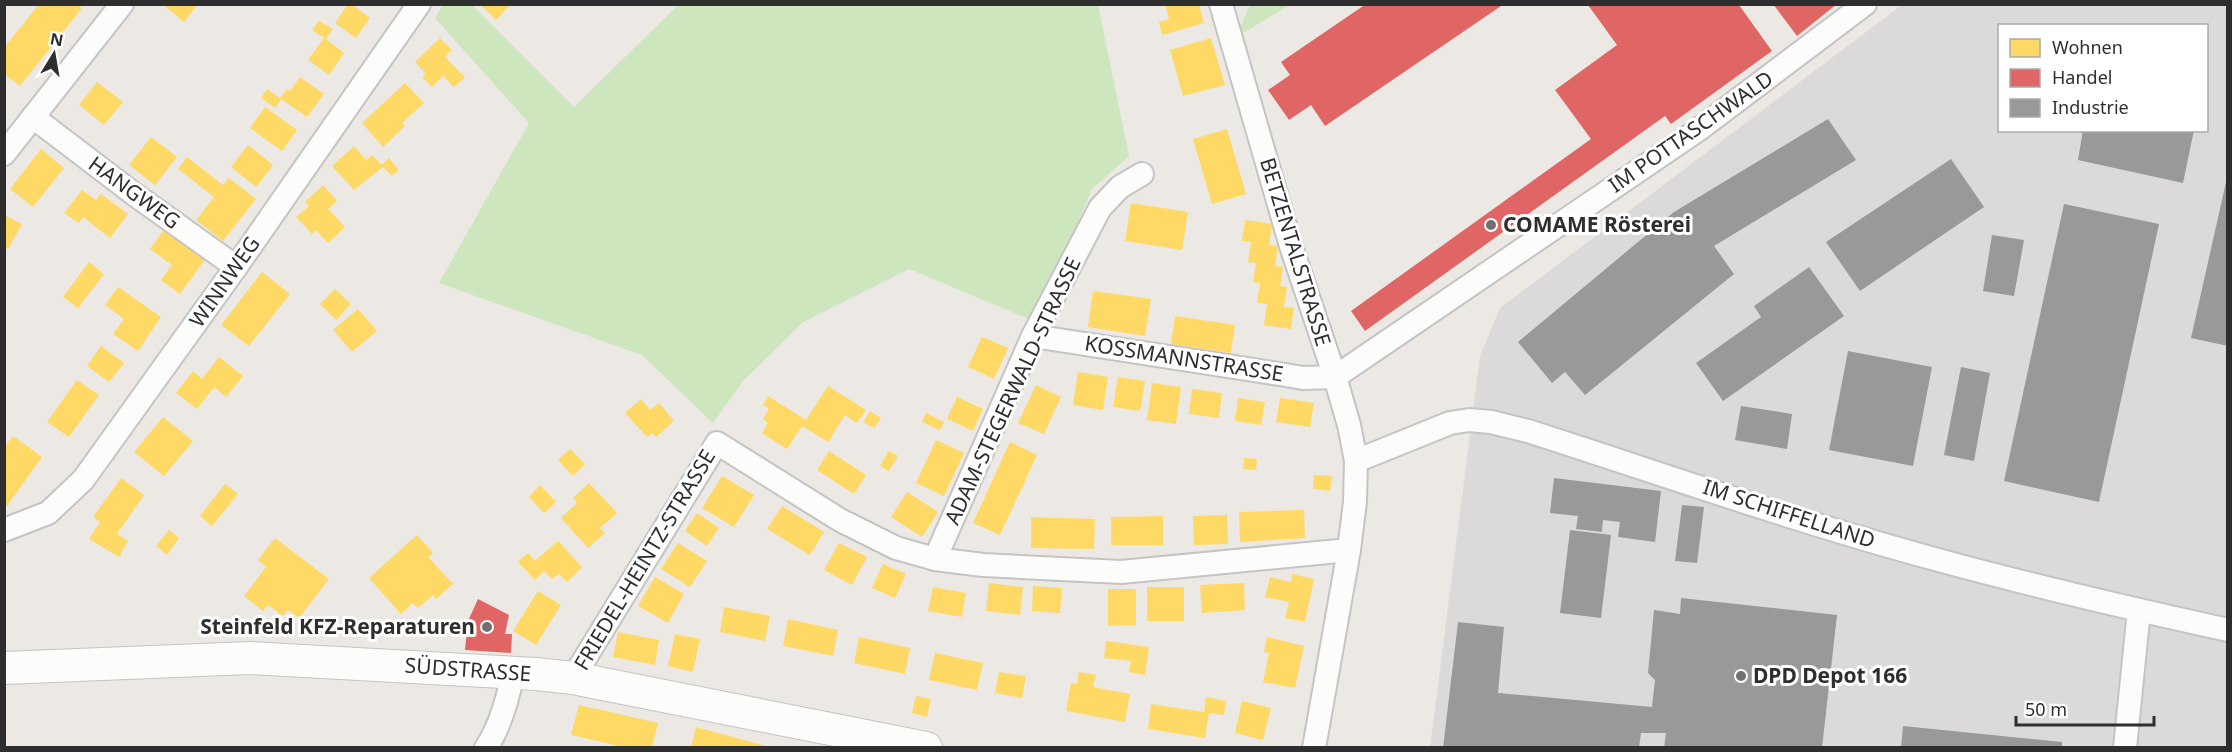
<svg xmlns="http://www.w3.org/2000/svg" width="2232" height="752" font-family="'Noto Sans',sans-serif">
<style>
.industrial{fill:#dcd9db;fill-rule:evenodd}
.green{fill:#cee6be}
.homes{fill:#ffd966}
.shops{fill:#e06666}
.industry{fill:#999}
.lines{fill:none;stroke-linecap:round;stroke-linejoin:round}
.street-casing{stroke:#c5c4c5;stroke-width:26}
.secondary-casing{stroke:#c5c4c5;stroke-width:34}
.street{stroke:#fcfcfb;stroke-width:22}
.secondary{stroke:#fcfcfb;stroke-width:32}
.poi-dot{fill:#706f6e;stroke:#fff;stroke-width:2}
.labels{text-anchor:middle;stroke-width:6;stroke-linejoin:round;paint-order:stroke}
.street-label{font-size:21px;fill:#2e2e2e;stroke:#fff}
.poi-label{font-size:21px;font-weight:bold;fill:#2e2e2e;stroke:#fff;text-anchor:start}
</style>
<rect width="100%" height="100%" fill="#ece8e4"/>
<!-- industrial -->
<path class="industrial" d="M1902,5h325v742l-797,1 50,-392 20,-48zM2000,26h206v104h-206z"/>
<!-- green -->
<g class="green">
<polygon points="443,5 472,5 574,107 678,5 1098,5 1129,156 1092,189 1036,322 909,269 803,322 743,381 713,423 642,355 439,283 529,123 435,18"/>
<polygon points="1250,5 1290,5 1236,37"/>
</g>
<!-- homes -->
<g class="homes">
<polygon points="39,4 77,4 82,8 20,86 4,74 4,48"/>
<polygon points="162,4 198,4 184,22"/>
<polygon points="348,4 351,4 370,18 356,38 335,23"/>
<polygon points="480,4 511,4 496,20"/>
<polygon points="1165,4 1199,4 1204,23 1162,35 1159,22 1169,19"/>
<polygon points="319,21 333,29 326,39 344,53 329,75 308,60 324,38 312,30"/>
<polygon points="440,38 452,50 445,57 465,77 454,87 443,76 432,87 422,77 426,74 415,62"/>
<polygon points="1211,38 1225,85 1183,96 1170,50"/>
<polygon points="300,77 324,94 307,117 281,99 275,108 261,98 267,89 280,98 287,89 290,91"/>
<polygon points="97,82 123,102 104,125 79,105"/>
<polygon points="405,83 424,103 402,123 405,126 383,147 362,123"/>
<polygon points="265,107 297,130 282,151 250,128"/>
<polygon points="1227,129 1246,194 1212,204 1193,139"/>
<polygon points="151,137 177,157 155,185 129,165"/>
<polygon points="248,145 273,165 256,187 231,167"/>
<polygon points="354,146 366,160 372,155 382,165 389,158 399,170 392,176 383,167 354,190 332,166"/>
<polygon points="41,149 64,168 33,207 10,189"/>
<polygon points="187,157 223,185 229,178 256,199 223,241 196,220 214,197 178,169"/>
<polygon points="323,185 337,201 328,209 345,227 328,243 316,230 312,234 296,217 309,206 305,202"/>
<polygon points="82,190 96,200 101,194 128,214 110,238 83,217 79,223 64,213"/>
<polygon points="1131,203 1188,212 1182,250 1125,241"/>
<polygon points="4,215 22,224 8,249 4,247"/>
<polygon points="1245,220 1272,224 1269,245 1278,246 1275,266 1283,267 1280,286 1287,287 1284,307 1294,308 1291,329 1264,325 1267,304 1257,303 1260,283 1253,282 1256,263 1248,262 1251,242 1242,241"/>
<polygon points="166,227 207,257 180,294 161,280 172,265 150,249"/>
<polygon points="89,262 104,274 78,308 63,297"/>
<polygon points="262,272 290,294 249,346 221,325"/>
<polygon points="118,287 161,317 138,351 113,334 124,319 105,305"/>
<polygon points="335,289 351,304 336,320 320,304"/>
<polygon points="1093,291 1151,299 1145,336 1088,327"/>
<polygon points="358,309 377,331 352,352 333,330"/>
<polygon points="1175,316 1235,325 1231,353 1171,344"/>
<polygon points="982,337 1008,348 994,379 968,367"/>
<polygon points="101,346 124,363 109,382 87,366"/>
<polygon points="219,357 243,376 226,397 214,387 197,409 176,393 193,371 202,379"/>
<polygon points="1078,372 1108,377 1103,410 1073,405"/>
<polygon points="1118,377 1145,381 1140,411 1113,407"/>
<polygon points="77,380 99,395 69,437 47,422"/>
<polygon points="1152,383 1181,387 1176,424 1147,420"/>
<polygon points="1036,385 1061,397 1044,434 1018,423"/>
<polygon points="828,386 866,410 857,423 845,415 828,442 802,426 787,449 762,433 768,423 763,419 769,409 763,405 768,396 806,420"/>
<polygon points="1192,389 1222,393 1219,418 1189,414"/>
<polygon points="957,397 983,409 973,431 947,419"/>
<polygon points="1238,398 1265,402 1261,425 1235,421"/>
<polygon points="1280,398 1314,403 1310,427 1276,422"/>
<polygon points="641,399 650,410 659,403 674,421 656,437 652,433 647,437 625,413"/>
<polygon points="870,411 881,418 874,428 863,422"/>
<polygon points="926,413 944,422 940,430 922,422"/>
<polygon points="163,417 193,441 164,476 134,452"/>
<polygon points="13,436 42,457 7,506 4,504 4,448"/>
<polygon points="936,440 964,453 944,496 916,483"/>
<polygon points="1010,442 1037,455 1000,535 973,523"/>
<polygon points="570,449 585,464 573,476 558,460"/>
<polygon points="829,451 866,475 854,494 817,470"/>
<polygon points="889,451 898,456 889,471 880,466"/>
<polygon points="1244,458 1257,459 1256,470 1243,469"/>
<polygon points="1314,475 1332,476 1330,491 1313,489"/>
<polygon points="722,476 754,495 734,527 702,508"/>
<polygon points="121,478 144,495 117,534 128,541 119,557 89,539 100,522 93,517"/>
<polygon points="589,483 617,513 600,528 605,533 588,548 561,518 577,503 573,498"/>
<polygon points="225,484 238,494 212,526 200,516"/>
<polygon points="540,485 556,502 544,513 529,497"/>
<polygon points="907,492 938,512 922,537 891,517"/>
<polygon points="782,506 824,532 810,555 767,529"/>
<polygon points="1304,510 1305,538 1240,542 1239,512"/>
<polygon points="697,513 719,528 707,546 685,531"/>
<polygon points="1227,515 1228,544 1194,545 1193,516"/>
<polygon points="1163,516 1163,545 1111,545 1111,517"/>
<polygon points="1031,517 1095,519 1094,549 1031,548"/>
<polygon points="169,530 179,538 167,555 156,546"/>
<polygon points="417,535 433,553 428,557 453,584 436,599 433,595 418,608 413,603 401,614 369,578"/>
<polygon points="275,538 329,579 299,618 288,610 283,616 268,605 263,611 244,596 266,567 258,560"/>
<polygon points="558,541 582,567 567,582 559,574 552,579 544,571 535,580 518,562 528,553 535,561"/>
<polygon points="678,543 707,561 690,587 661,569"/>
<polygon points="839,543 867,557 852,585 824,570"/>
<polygon points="883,564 906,574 895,598 872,588"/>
<polygon points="1292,574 1314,579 1305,622 1285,618 1289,602 1265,597 1270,577 1291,582"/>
<polygon points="655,577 684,594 668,623 638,606"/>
<polygon points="989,583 1023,587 1020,615 986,611"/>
<polygon points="1244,583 1245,610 1202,613 1200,585"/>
<polygon points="1033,586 1062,588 1060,613 1032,611"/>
<polygon points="933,587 966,593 962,617 928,611"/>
<rect x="1147" y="587" width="37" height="34"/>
<polygon points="1108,589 1136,589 1136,625 1108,626"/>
<polygon points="538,591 561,605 536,645 513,631"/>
<polygon points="724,607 770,616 765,641 720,632"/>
<polygon points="788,619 838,630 833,656 783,646"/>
<polygon points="618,632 659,640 655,665 613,657"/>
<polygon points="675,634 700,639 693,672 668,666"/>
<polygon points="859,637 910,648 905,674 854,663"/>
<polygon points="1267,637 1304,646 1295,688 1263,682 1269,653 1264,652"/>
<polygon points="1106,641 1149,647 1145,675 1129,672 1131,661 1104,658"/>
<polygon points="935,653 983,663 977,690 929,680"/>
<polygon points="999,672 1026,676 1022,698 995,693"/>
<polygon points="1079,672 1096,675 1093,687 1130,694 1125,722 1066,711 1071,683 1077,684"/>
<polygon points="916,696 931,699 927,717 912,713"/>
<polygon points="1206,697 1226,701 1224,715 1209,713 1205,738 1148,729 1151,704 1204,712"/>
<polygon points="1242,701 1271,708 1263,740 1235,733"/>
<polygon points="579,705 658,723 652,747 623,747 571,735"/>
<polygon points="696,727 770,747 691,747"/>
</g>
<!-- shops -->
<g class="shops">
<polygon points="1366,4 1504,4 1325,126 1311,105 1289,120 1268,90 1290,75 1281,62"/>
<polygon points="1773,4 1837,4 1797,36"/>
<polygon points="1588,5 1739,5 1772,51 1671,124 1665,116 1365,331 1351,311 1591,139 1555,90 1617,45"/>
<polygon points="478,599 509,615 505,634 512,634 511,653 465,650 468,621"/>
</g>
<!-- industry -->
<g class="industry">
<polygon points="1828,119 1856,160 1714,246 1734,274 1585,395 1565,372 1552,383 1518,342 1674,212"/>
<polygon points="2083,130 2194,130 2183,183 2078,160"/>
<polygon points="1951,159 1984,207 1860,291 1826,242"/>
<polygon points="2228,173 2228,346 2191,338"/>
<polygon points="2064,204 2159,224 2099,502 2004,481"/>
<polygon points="1992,235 2024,240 2014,296 1983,291"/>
<polygon points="1809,267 1844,316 1723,401 1696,363 1761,317 1754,306"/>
<polygon points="1848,351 1932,367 1913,466 1829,450"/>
<polygon points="1961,367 1990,373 1974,461 1944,455"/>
<polygon points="1741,406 1792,414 1787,449 1735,440"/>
<polygon points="1554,478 1661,491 1655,542 1618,537 1620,522 1603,520 1602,532 1576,529 1578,516 1550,513"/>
<polygon points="1682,505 1704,507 1697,563 1675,561"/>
<polygon points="1570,530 1611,535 1601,618 1560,613"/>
<polygon points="1681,598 1837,615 1822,748 1664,748 1666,733 1641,733 1639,748 1443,748 1458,622 1504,627 1498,693 1652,707 1655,680 1648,673 1654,610 1680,614"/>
<polygon points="1903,726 2062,742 2062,748 1901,748"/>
</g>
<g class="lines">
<defs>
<g id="street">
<polyline points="1221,4 1291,246 1335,377 1349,425 1356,461 1355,502 1349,550 1314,748"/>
<polyline points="33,117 134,194 236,267"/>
<polyline points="4,154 122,4"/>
<polyline points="1033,336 1279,374 1303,378 1335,377"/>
<polyline points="1335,377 1698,130 1865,4"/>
<path d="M1356,461l94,-38 19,-3 22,2 37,9c134,43 267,90 403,127 98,27 197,50 297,72"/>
<polyline points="4,530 48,513 83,480 236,267 419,4"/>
<polyline points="935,559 1033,336 1100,208 1120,187 1142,174"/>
<polyline points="573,678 717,443 840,520 896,548 935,559 983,565 1121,572 1349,550"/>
<path d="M486,748c15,-23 22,-49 27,-76"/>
<polyline points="2125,748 2139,610"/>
</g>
<polyline id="secondary" points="4,668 250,658 536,674 573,678 926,748"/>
</defs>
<!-- street casing -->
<use href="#street" class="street-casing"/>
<!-- secondary casing -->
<use href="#secondary" class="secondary-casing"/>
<!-- street -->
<use href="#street" class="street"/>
<!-- secondary -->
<use href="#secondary" class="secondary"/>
</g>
<!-- markers -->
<g class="poi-dot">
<circle cx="1491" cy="225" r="6"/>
<circle cx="487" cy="627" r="6"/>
<circle cx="1741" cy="676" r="6"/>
</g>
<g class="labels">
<!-- street labels -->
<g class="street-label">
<text transform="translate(1691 132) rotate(-35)" y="7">IM POTTASCHWALD</text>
<text transform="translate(134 193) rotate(36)" y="7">HANGWEG</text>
<text transform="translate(1295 252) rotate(73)" y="7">BETZENTALSTRASSE</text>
<text transform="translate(225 282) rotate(-55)" y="7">WINNWEG</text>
<text transform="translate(1184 359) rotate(9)" y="7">KOSSMANNSTRASSE</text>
<text transform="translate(1013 391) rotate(-65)" y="7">ADAM-STEGERWALD-STRASSE</text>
<text transform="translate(1789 514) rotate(18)" y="7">IM SCHIFFELLAND</text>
<text transform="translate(645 560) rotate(-59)" y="7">FRIEDEL-HEINTZ-STRASSE</text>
<text transform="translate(468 670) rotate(4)" y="7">SÜDSTRASSE</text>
</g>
<!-- poi labels -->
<g class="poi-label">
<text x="1503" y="232">COMAME Rösterei</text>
<text x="475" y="634" text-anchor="end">Steinfeld KFZ-Reparaturen</text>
<text x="1753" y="683">DPD Depot 166</text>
</g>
</g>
<!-- border -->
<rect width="2232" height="752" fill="none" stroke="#2e2e2e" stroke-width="12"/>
<!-- legend -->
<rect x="1998" y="24" width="210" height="108" fill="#ffffff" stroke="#ababab" stroke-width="1.5"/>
<rect x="2010" y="39" width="30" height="18" fill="#ffd966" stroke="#ababab" stroke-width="1.5"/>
<text x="2052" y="54" font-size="18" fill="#2e2e2e">Wohnen</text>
<rect x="2010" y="69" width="30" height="18" fill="#e06666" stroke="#ababab" stroke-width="1.5"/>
<text x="2052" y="84" font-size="18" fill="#2e2e2e">Handel</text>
<rect x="2010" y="99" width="30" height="18" fill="#999999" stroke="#ababab" stroke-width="1.5"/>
<text x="2052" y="114" font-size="18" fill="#2e2e2e">Industrie</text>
<!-- north arrow -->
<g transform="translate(54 54) rotate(11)" stroke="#ffffff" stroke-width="4.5" paint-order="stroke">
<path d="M0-4.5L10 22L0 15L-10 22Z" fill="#2e2e2e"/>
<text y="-9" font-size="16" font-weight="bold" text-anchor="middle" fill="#2e2e2e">N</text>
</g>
<!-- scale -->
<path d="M2016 716v9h138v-9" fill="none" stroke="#2e2e2e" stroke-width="3"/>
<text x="2025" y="716" font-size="18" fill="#2e2e2e" stroke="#ffffff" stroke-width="4.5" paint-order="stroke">50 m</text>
</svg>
